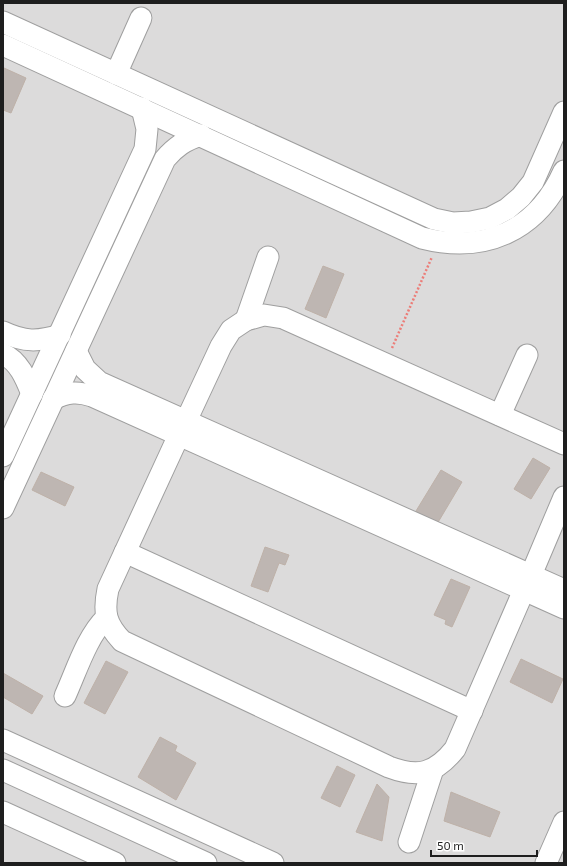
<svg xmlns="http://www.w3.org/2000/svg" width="567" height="866" font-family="'Exo 2',sans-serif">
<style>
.residential{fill:#dcdbdb}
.building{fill:#beb6b2;stroke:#beb1a8}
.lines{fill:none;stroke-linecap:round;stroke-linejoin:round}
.minor-casing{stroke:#9f9f9f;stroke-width:23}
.path{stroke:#ec7d78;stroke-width:2.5;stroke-dasharray:2 2;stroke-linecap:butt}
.minor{stroke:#fff;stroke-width:21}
</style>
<rect width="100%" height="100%" fill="#eeeae5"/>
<!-- residential -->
<rect class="residential" x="3" y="3" width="561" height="860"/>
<!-- building -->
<g class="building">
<polygon points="4,68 26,78 11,113 3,110 3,72"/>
<polygon points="323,266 344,274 326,318 305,309"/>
<polygon points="533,458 550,468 531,499 514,489"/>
<polygon points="441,470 462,482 437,524 416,511"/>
<polygon points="41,472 74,487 65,506 32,490"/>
<polygon points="265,547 289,555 285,565 279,563 268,592 251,586"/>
<polygon points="451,579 470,587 452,627 445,624 446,620 434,615"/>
<polygon points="521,659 563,679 552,703 510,682"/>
<polygon points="106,661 128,672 105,714 84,703"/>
<polygon points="3,673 43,696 32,714 3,697"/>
<polygon points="160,737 177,746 175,751 196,763 176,800 138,777"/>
<polygon points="337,766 355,775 340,807 321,798"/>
<polygon points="377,784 389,797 382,841 356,832"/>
<polygon points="451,792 500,812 490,837 444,821"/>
</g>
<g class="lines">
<defs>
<g id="minor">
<polyline points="3,22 434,219 453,223 471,222 490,218 507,209 521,197 533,182 564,112"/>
<path d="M3,45l419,193c63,16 115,-7 142,-67"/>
<polyline points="116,74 141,18"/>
<polyline points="246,320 268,257"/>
<path d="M3,332c21,10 35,10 57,3"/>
<polyline points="76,351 85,369 99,382 564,590"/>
<path d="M3,354c16,7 23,25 29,40"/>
<path d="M53,399c14,-7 25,-8 39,-3l472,212"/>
<polyline points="500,415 527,355"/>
<polyline points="186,421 221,346 231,330 246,320 264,315 283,318 564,444"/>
<path d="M179,435l-71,154c-5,24 -2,35 14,52l267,126c29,11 46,7 66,-18l69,-159"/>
<polyline points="3,456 145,149 147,129 142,108"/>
<path d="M3,508l162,-349c10,-12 20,-19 36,-24"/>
<polyline points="125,552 472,711"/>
<polyline points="531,575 564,497"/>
<path d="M65,696c11,-24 22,-60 41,-78"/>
<polyline points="3,740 273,863"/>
<polyline points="3,770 206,863"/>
<polyline points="3,812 115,863"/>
<polyline points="409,842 433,769"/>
<polyline points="546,863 564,822"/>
</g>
</defs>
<!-- minor casing -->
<use href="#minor" class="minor-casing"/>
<!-- path -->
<polyline class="path" points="392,348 432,257"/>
<!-- minor -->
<use href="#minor" class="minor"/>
</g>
<!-- border -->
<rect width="567" height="866" fill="none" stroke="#1e1e1e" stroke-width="8"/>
<!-- scale -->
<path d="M431 850v6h106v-6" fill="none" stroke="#1e1e1e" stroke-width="2"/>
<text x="437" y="850" font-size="12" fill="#1e1e1e" stroke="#ffffff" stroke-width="3" paint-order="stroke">50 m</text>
</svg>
